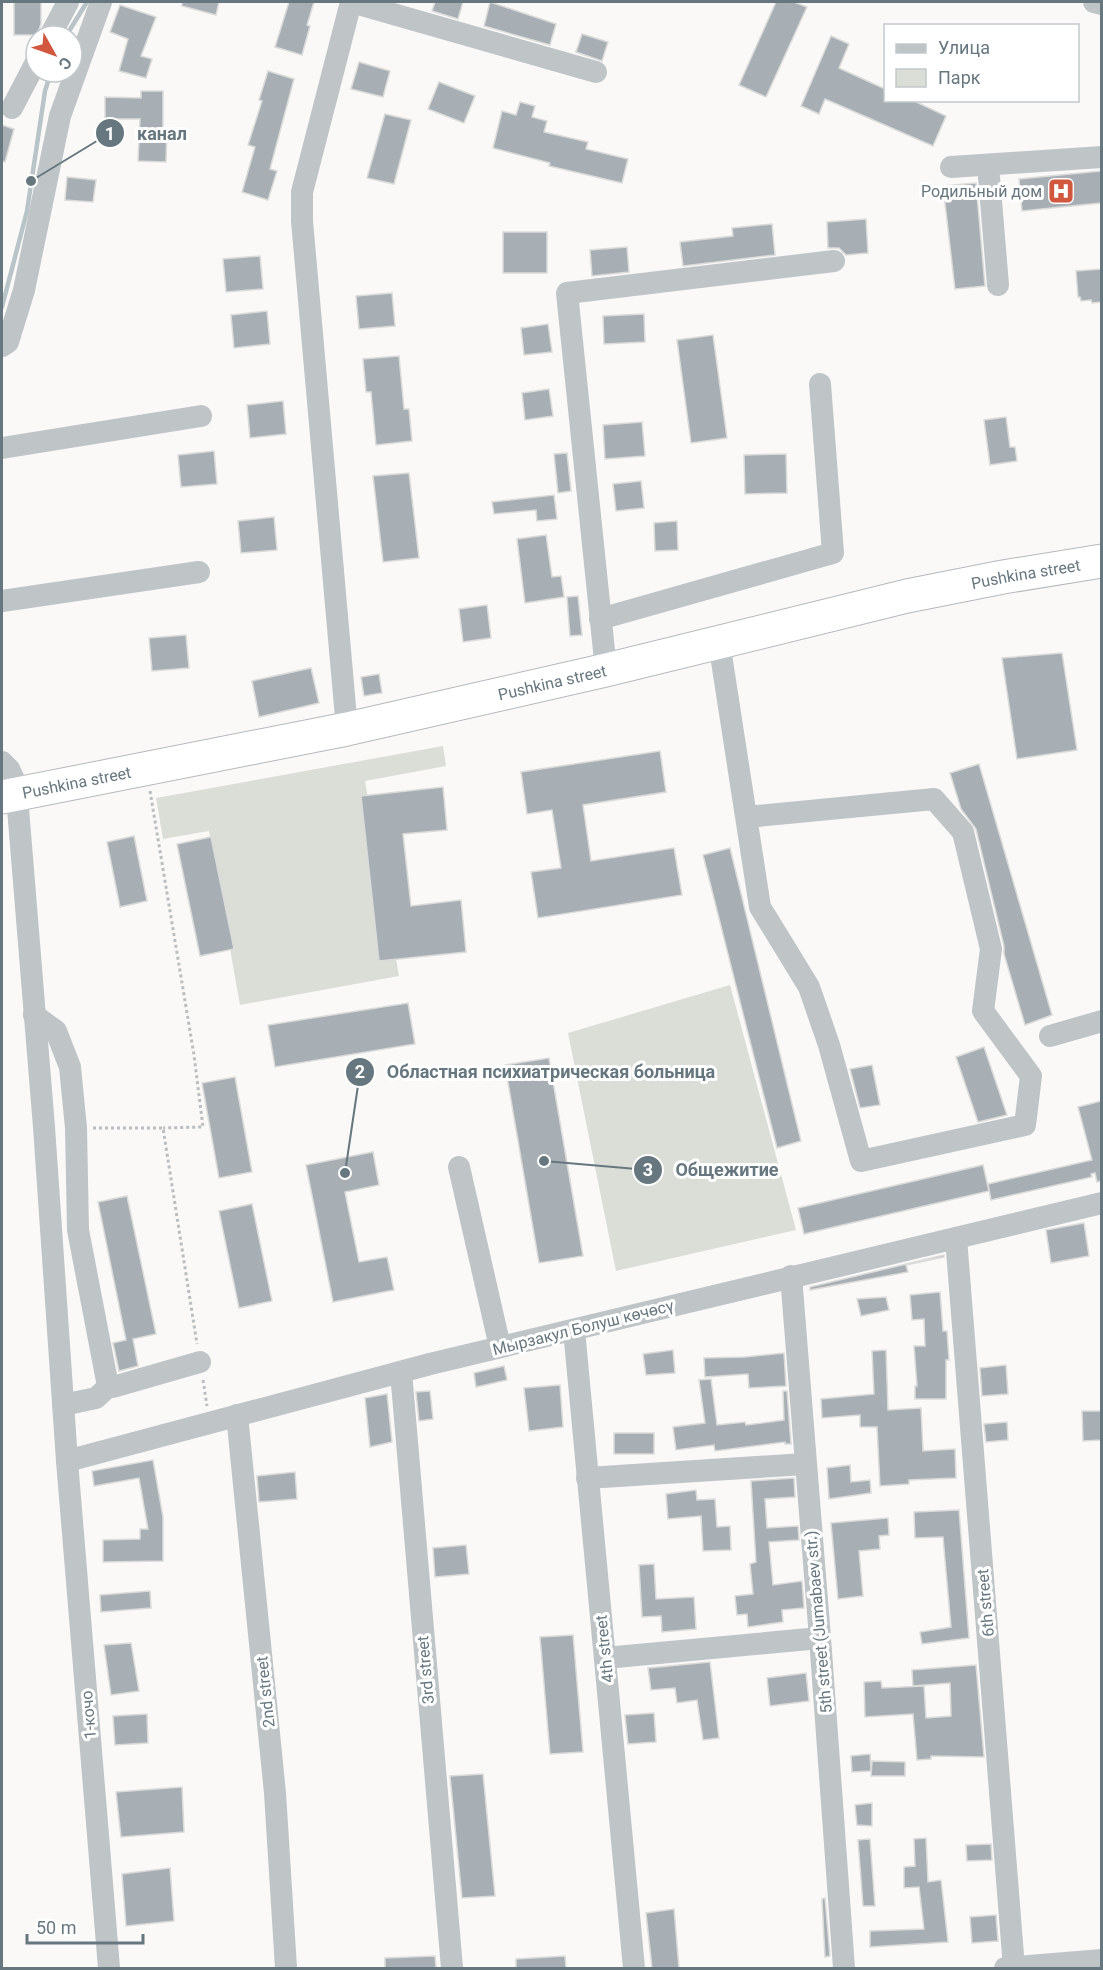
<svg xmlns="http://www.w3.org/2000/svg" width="1103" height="1970" font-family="Roboto,sans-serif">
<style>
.green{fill:#daded7}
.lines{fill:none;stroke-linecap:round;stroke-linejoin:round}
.stream{stroke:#b8c4c7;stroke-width:4.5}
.building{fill:#a7afb4;stroke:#dbdbda;stroke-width:1.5}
.highway-casing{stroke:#b5b9bc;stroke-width:35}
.path{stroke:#babec0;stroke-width:3;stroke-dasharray:3 3;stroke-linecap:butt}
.minor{stroke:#bfc4c7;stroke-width:22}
.highway{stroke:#fff;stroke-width:33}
.labels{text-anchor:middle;stroke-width:6;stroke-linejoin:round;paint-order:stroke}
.poi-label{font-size:16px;fill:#67777f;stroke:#fff;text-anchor:end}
.street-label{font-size:16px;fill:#67777f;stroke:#fff}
.leader{fill:none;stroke:#67777f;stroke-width:2}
.callout-dot{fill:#67777f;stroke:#fff;stroke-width:2}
.mark-label{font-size:18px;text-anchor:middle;font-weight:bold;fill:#fff}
.callout-label{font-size:18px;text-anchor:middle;font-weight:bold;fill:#67777f;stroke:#fff;stroke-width:6;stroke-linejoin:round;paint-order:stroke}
</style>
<rect width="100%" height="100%" fill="#faf9f8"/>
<!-- green -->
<g class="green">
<polygon points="443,746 446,766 365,781 399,976 240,1005 209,831 163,839 156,798"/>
<polygon points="730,985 796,1230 616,1271 568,1033"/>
</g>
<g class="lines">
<!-- stream -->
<g class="stream">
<polyline points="66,36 87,2"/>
<polyline points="2,307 27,211 45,91 51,72"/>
</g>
</g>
<!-- building -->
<g class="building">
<polygon points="14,2 41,2 41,24 37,35 14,35"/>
<polygon points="182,2 219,2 216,15 182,6"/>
<polygon points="289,2 314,2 307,25 310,26 302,55 275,47"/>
<polygon points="435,2 463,2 458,19 432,11"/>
<polygon points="490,2 556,24 550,45 484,26"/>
<polygon points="776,2 794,2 807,7 766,97 739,85"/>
<polygon points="120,5 156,17 141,56 152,59 146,78 119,71 128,39 110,32"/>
<polygon points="582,34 608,42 602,61 576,52"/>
<polygon points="831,36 849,44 839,68 885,89 885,100 912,100 946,116 933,146 825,99 819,114 801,106"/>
<polygon points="359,62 390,71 383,97 351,89"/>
<polygon points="268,71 294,79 270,169 277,171 268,200 242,192 255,147 248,145 262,101 259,100"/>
<polygon points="439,82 475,96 464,123 428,109"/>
<polygon points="141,91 163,91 163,130 167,130 166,162 138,161 140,119 105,119 105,97 141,98"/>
<polygon points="520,102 535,106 532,117 547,121 544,132 588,142 586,149 628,159 622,183 549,166 550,163 493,148 502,111 516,115"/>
<polygon points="385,114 411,120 394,184 367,178"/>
<polygon points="2,125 14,129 5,162 2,161"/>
<polygon points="1101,171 1101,203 1022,211 1019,179"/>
<polygon points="67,177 96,180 93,202 65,200"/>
<polygon points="976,183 985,286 955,289 943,186"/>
<polygon points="866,219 868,253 846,255 839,248 828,248 827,222"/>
<polygon points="772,224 775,255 683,266 680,242 733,236 732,228"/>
<rect x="503" y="232" width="44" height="41"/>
<polygon points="627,247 629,272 592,276 590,250"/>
<polygon points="260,256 263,289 226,292 223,259"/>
<polygon points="1101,269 1101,302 1092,303 1091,300 1081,301 1080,297 1078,297 1076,271"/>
<polygon points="392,293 395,326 359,329 356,296"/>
<polygon points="267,311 270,344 234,348 231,315"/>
<polygon points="644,314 645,342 604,344 603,316"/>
<polygon points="548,324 552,352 524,355 521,328"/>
<polygon points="713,335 727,438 691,443 677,340"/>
<polygon points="399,356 404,409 409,409 412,441 376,445 371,392 366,392 363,359"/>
<polygon points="549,389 553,416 525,420 522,393"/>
<polygon points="283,401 286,434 250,438 247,405"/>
<polygon points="1006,417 1010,447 1015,447 1017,461 990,465 984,420"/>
<polygon points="642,422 645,456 605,459 603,425"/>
<polygon points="214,451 217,484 181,487 178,455"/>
<polygon points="567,453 571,491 558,493 554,454"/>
<polygon points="786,454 787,493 745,494 744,455"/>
<polygon points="409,473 419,558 383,562 373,476"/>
<polygon points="641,481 644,508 616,511 613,484"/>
<polygon points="554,495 557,519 537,521 536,510 494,514 492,502"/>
<polygon points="274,517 277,550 241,553 238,521"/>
<polygon points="677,521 678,550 655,551 654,523"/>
<polygon points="546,535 552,577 561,576 564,597 525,603 517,539"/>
<polygon points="578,596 582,635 570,636 567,597"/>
<polygon points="487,605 491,638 463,642 459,609"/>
<polygon points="186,635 189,668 152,671 149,638"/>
<polygon points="1062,653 1077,750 1017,759 1002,658"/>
<polygon points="311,668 319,703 259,717 252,681"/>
<polygon points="379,674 382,693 364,696 361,677"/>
<polygon points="660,751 666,792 583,805 591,861 674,848 682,895 538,918 531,872 561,868 552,810 527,814 521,772"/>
<polygon points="979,764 1052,1015 1025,1025 1004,954 1004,946 976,829 961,809 950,773"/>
<polygon points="443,787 447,830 403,834 411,906 461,900 466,952 379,961 361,796"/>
<polygon points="134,836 147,901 120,907 107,842"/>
<polygon points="211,837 234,949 200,956 177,844"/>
<polygon points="730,848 801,1141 777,1148 703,855"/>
<polygon points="408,1003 415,1044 275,1067 268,1025"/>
<polygon points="984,1047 1007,1115 978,1122 956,1057"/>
<polygon points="549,1058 583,1256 539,1263 505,1065"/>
<polygon points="872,1065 880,1105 860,1108 850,1069"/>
<polygon points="235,1077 252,1172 219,1178 202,1083"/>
<polygon points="1101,1101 1101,1181 1097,1182 1095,1173 1091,1174 1092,1177 991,1200 988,1184 1092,1160 1078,1107"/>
<polygon points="373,1152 379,1185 345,1192 359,1262 387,1257 394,1290 333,1302 306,1165"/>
<polygon points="983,1165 989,1191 804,1234 798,1208"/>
<polygon points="127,1196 156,1334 133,1339 138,1366 119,1371 113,1343 126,1340 98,1202"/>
<polygon points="252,1204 272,1301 239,1308 219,1211"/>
<polygon points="1084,1223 1089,1256 1051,1263 1046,1230"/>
<polygon points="944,1255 944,1257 906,1265 908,1272 810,1290 810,1287"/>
<polygon points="940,1292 943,1331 947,1331 949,1360 946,1360 946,1399 915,1399 915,1386 917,1386 914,1346 925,1346 924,1319 912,1320 910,1295"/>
<polygon points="886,1297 889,1310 861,1316 857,1299"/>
<polygon points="673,1350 675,1373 646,1375 643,1354"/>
<polygon points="886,1350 888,1410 921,1408 923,1451 955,1449 956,1478 909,1480 909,1484 880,1486 877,1427 860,1427 860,1415 822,1418 821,1399 874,1394 872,1351"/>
<polygon points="784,1353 786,1386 749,1388 748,1374 705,1377 704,1358 745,1357"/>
<polygon points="1006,1365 1008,1394 982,1396 980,1368"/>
<polygon points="504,1366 507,1380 476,1387 474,1373"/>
<polygon points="711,1379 717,1425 745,1422 746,1425 784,1420 783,1391 787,1391 791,1444 785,1444 785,1442 715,1451 714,1445 676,1450 673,1427 705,1423 699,1380"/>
<polygon points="560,1385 563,1427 529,1431 524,1388"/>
<polygon points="430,1391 433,1419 419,1421 416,1392"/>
<polygon points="387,1394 392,1442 370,1447 365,1398"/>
<polygon points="1082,1411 1101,1411 1101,1440 1083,1441"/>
<polygon points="1007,1422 1008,1440 986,1442 984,1424"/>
<rect x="614" y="1433" width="40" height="21"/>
<polygon points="153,1460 163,1517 163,1561 103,1562 103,1540 140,1539 140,1529 148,1529 139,1478 94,1486 92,1471"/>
<polygon points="850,1465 851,1482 870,1480 871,1493 829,1499 827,1468"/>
<polygon points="295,1472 297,1499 259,1502 257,1476"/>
<polygon points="794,1478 795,1497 765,1499 767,1528 798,1526 799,1540 769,1542 773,1585 802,1581 804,1608 782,1610 783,1622 748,1627 747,1614 737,1615 735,1596 753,1594 750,1564 756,1562 751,1481"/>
<polygon points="696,1490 697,1500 715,1499 717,1527 730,1526 731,1550 703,1551 701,1516 668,1519 666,1494"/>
<polygon points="959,1510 969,1638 922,1644 920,1632 951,1627 943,1537 915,1538 914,1512"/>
<polygon points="888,1518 889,1535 879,1536 880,1549 859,1551 863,1596 838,1599 831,1523"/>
<polygon points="466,1545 469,1574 435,1577 433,1548"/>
<polygon points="654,1564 656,1599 694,1597 696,1629 662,1632 661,1616 642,1617 639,1565"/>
<polygon points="150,1591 151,1608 101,1612 100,1595"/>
<polygon points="573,1635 583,1752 550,1754 540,1637"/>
<polygon points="131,1643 139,1691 111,1695 104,1645"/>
<polygon points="710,1662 719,1738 703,1740 697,1700 677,1703 675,1688 651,1690 648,1668"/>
<polygon points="976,1665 984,1757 931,1756 931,1759 917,1760 913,1714 865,1717 864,1682 881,1681 882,1688 924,1686 926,1718 951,1716 950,1683 913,1686 912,1670"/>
<polygon points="806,1673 809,1701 770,1706 767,1678"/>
<polygon points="654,1713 656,1742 628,1744 625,1715"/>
<polygon points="147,1714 148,1743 115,1745 113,1716"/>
<polygon points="870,1754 871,1771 852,1772 851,1756"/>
<polygon points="872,1761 905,1762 905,1776 871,1776"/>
<polygon points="483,1774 495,1896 462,1898 450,1776"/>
<polygon points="182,1787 184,1832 121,1837 116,1792"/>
<polygon points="872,1803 872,1826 857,1825 855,1805"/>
<polygon points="926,1838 928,1882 941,1880 948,1942 870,1947 870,1931 924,1929 919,1887 904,1888 904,1867 915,1866 914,1839"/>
<polygon points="870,1839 875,1906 863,1906 858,1840"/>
<polygon points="991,1844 992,1860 967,1861 966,1845"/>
<polygon points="170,1868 174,1921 126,1926 122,1874"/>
<polygon points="825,1898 830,1956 825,1957 822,1899"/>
<polygon points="674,1909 679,1968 652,1968 646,1913"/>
<polygon points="996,1915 998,1941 972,1943 970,1917"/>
<polygon points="435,1956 436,1968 385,1968 385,1958"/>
<polygon points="565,1956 566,1968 516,1968 516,1959"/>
</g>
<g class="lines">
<defs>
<g id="highway">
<path id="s1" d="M2,797l345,-68 259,-59 301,-74 96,-19 99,-16"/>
</g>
</defs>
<!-- highway casing -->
<use href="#highway" class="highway-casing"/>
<!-- path -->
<g class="path">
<polyline points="150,791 194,1055 203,1127 163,1128"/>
<polyline points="93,1128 163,1128 197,1344"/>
<polyline points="203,1380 207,1406"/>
</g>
<!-- minor -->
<g class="minor">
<polyline points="351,2 596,72"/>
<polyline points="1094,2 1102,4"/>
<polyline points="50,36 68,2"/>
<polyline points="12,108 36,62"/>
<polyline points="988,165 998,285"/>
<polyline points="951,167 1102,157"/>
<polyline points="2,346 8,342 24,290 60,116 101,2"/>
<polyline points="2,448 201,416"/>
<polyline points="2,601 199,572"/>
<polyline points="600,619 833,553 820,384"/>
<polyline points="719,642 760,907 809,987 829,1045 861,1161 1025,1125 1031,1076 983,1011 991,949 963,832 934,799 747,817"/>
<polyline points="606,670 567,293 834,261"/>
<polyline points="347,729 302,221 302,192 351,2"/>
<polyline points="2,762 9,769 16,784 44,1127 67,1461 109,1968"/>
<polyline points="34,1015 56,1031 70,1067 76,1128 78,1230 107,1381 109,1386 113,1387 200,1362"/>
<polyline points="1050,1036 1102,1021"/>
<polyline points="459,1167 500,1347"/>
<polyline points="956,1238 1014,1968"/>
<polyline points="791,1276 820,1638 844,1968"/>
<polyline points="574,1330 634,1968"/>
<polyline points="401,1372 452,1968"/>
<polyline points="63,1405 96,1398 109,1386"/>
<polyline points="237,1415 275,1793 286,1968"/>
<polyline points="67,1461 430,1364 1102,1203"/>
<polyline points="587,1478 805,1464"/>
<polyline points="605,1658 820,1638"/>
<polyline points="1005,1968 1102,1960"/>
</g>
<!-- highway -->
<use href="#highway" class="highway"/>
</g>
<!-- icons -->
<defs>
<symbol id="hospital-square" viewBox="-11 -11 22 22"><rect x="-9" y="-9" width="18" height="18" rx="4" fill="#d2573f" stroke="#fff"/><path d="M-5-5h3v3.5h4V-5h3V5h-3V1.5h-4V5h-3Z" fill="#fff"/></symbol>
</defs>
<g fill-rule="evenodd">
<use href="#hospital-square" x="1046" y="176" width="30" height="30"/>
</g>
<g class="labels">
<!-- poi labels -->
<g class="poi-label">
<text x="1042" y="197">Родильный дом</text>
</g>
<!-- street labels -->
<g class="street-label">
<text dy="6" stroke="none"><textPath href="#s1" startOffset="1048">Pushkina street</textPath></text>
<text dy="6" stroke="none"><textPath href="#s1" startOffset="562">Pushkina street</textPath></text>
<text dy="6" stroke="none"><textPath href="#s1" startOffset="76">Pushkina street</textPath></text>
<text transform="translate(583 1327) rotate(-14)" y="6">Мырзакул Болуш көчөсү</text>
<text transform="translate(985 1603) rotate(-95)" y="6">6th street</text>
<text transform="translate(818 1622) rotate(-95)" y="6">5th street (Jumabaev str.)</text>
<text transform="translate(604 1649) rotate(-96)" y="6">4th street</text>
<text transform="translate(425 1670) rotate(-95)" y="6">3rd street</text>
<text transform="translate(265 1692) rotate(-96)" y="6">2nd street</text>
<text transform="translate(88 1715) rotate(-95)" y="6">1-кочо</text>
</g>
</g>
<!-- callouts -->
<path class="leader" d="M31 181L110 133M345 1173L360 1072M544 1161L648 1170"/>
<g class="callout-dot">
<circle cx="31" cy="181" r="6"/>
<circle cx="345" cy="1173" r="6"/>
<circle cx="544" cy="1161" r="6"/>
<circle cx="110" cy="133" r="15"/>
<circle cx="360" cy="1072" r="15"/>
<circle cx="648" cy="1170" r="15"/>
</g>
<g class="mark-label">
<text x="110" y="140">1</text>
<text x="360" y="1078">2</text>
<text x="648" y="1176">3</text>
</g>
<g class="callout-label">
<text x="162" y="140">канал</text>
<text x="551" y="1078">Областная психиатрическая больница</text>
<text x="727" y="1176">Общежитие</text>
</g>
<!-- border -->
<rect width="1103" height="1970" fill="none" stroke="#67777f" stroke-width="6"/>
<!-- legend -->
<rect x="884" y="24" width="195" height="78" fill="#ffffff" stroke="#c2c9cc" stroke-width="1.5"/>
<rect x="896" y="44" width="30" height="9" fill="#bfc4c7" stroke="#c2c9cc" stroke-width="1.5"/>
<text x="938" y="54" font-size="18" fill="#67777f">Улица</text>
<rect x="896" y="69" width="30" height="18" fill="#daded7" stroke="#c2c9cc" stroke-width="1.5"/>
<text x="938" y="84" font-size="18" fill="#67777f">Парк</text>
<!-- north arrow -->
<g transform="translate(54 54) rotate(130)"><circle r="28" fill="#ffffff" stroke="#c2c9cc" stroke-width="1.5"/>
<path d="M0-4.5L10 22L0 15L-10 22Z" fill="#d2573f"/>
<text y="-9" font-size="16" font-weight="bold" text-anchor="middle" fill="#67777f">С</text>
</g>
<!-- scale -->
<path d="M27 1934v9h116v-9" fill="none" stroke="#67777f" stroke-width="3"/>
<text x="36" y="1934" font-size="18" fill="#67777f" stroke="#ffffff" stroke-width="4.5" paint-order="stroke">50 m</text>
</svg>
